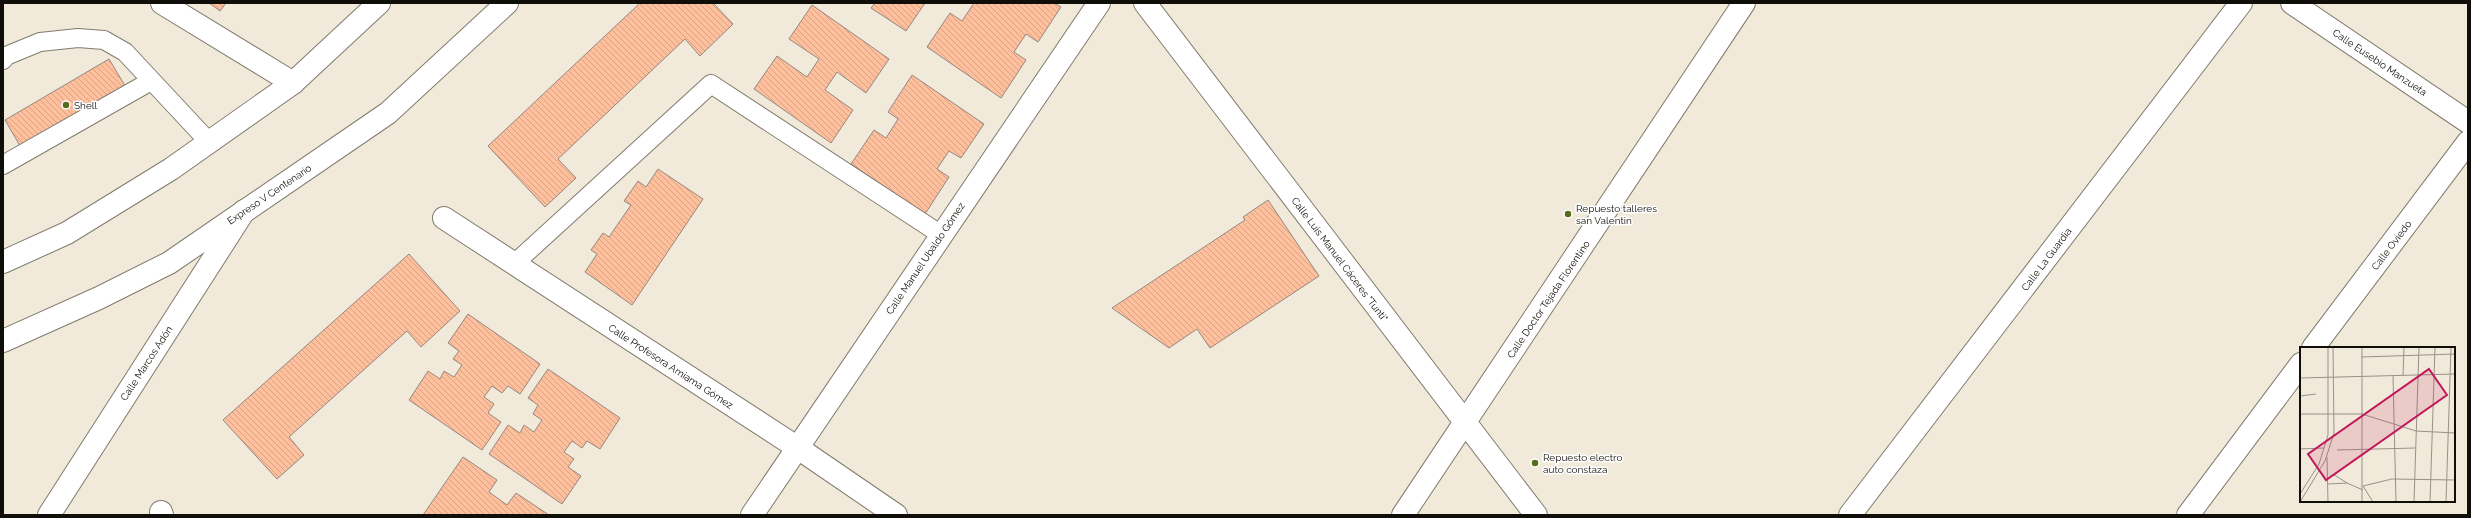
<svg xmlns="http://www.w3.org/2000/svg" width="2471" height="518" font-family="Raleway,sans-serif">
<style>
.building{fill:url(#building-back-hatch);stroke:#96877f}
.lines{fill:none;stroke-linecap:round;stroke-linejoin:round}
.lane-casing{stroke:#817b6d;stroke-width:20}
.street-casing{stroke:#817b6d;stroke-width:24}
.primary-casing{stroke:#817b6d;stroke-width:24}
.lane{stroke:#fff;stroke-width:18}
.street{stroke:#fff;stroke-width:22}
.primary{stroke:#fff;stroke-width:22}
.poi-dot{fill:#566c1b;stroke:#fff;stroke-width:1.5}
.labels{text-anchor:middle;stroke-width:3;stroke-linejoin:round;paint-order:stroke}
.street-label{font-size:10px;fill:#100e09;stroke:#fff}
.poi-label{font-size:10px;fill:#100e09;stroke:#fff;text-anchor:start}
.inset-road{fill:none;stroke:#979287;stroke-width:1}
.view{fill:#c2185b;fill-opacity:0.15;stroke:#c2185b;stroke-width:2}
.inset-edge{fill:none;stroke:#100e09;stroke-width:2}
</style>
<defs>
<pattern id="building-back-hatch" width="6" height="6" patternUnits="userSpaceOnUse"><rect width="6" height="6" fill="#febf9d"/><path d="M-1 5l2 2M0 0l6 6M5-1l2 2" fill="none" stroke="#d9a386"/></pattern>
</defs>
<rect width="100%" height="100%" fill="#f1eadb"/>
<!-- building -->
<g class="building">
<polygon points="209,3 226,3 220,11"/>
<polygon points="640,3 713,3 733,24 700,56 685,39 558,159 576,178 545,207 488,146"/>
<polygon points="875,3 925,3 906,31 871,8"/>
<polygon points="974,3 1054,3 1061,7 1038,42 1026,34 1014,52 1026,60 1001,98 927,47 950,13 962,21"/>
<polygon points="812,5 889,59 866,93 837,72 825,90 853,110 831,143 754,89 777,56 807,77 819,59 789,39"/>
<polygon points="109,59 127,89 23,151 5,120"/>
<polygon points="912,75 984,124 961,158 949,151 937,169 949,177 925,214 851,164 874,130 886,138 898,119 888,112"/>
<polygon points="658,169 703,199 632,305 585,272 597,254 591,250 603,233 609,237 631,205 624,201 638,181 646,187"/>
<polygon points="1268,200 1319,276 1210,348 1197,329 1169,348 1112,308 1245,220 1243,217"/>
<polygon points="409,254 460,311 421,347 407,331 289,437 304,455 277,479 223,420"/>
<polygon points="468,314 540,364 520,394 508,386 502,393 492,386 484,397 494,404 488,413 501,422 482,450 409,400 428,371 440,379 444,371 454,377 462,365 453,359 459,351 448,343"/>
<polygon points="548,369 620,418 600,449 587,441 582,448 572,441 564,452 574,459 568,467 581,476 562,504 489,454 508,425 520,433 524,425 534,432 542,420 533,414 538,405 528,398"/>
<polygon points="463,457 497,480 489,492 507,505 516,493 549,515 423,515"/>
</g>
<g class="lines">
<defs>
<g id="lane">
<polyline points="3,60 6,56 40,42 78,38 104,40 125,52 209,142"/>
<polyline points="3,165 151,81"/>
<polyline points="514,264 711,84 940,234"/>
</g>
<g id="street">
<polyline points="162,3 293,83"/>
<polyline points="1145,3 1536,515"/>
<polyline points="2292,3 2468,122"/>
<polyline points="444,218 798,448 896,515"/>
<polyline points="2313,348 2468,142"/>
<polyline points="161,512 162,515"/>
<polyline points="49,515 244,211"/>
<polyline points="752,515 1099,3"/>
<polyline points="1403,515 1744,3"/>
<polyline points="1850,515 2241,3"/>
<polyline points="2188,515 2301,364"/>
</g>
<g id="primary">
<polyline points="3,262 67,233 171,169 293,83 379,3"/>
<polyline points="3,341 99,298 169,263 388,113 507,3"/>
</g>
</defs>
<!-- lane casing -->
<use href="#lane" class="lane-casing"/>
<!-- street casing -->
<use href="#street" class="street-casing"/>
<!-- primary casing -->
<use href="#primary" class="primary-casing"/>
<!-- lane -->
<use href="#lane" class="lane"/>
<!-- street -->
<use href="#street" class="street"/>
<!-- primary -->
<use href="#primary" class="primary"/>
</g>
<!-- markers -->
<g class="poi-dot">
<circle cx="66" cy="105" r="4"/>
<circle cx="1568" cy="214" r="4"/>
<circle cx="1535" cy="463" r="4"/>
</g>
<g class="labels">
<!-- street labels -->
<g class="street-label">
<text transform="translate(2380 62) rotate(34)" y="4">Calle Eusebio Manzueta</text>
<text transform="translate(269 194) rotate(-34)" y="4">Expreso V Centenario</text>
<text transform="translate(2391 245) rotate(-53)" y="4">Calle Oviedo</text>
<text transform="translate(925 258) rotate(-56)" y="4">Calle Manuel Ubaldo Gómez</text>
<text transform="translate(1340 259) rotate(53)" y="4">Calle Luis Manuel Cáceres "Tunti"</text>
<text transform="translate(2046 259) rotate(-53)" y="4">Calle La Guardia</text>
<text transform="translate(1548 299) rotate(-56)" y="4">Calle Doctor Tejada Florentino</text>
<text transform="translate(146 363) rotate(-57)" y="4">Calle Marcos Adón</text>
<text transform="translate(671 366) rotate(33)" y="4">Calle Profesora Amiama Gómez</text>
</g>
<!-- poi labels -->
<g class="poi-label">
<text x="74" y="109">Shell</text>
<text x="1576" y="212">Repuesto talleres<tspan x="1576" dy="12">san Valentin</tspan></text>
<text x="1543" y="461">Repuesto electro<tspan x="1543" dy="12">auto constaza</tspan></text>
</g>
</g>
<!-- overview -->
<g transform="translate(2300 347)">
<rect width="155" height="155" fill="#f1eadb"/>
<path class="inset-road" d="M62,0v155M61,10l94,-3M93,29l3,126M103,29l1,-29M0,31l155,-4M0,49l16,-2M0,67h62l54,17 39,2M0,102l24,-1M37,103l78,-2M27,110l1,45M33,127l14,9M28,137l19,-1 16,7M0,147l19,-30 9,-29v-88M0,155l25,-41 9,-28 -1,-86M73,155l-10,-16 29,-7 63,1M114,155l5,-155M130,155l5,-155M146,155l5,-155"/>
<path class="view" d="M129,22l18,26 -121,85 -18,-26z"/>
<rect width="155" height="155" class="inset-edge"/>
</g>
<!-- border -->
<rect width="2471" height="518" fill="none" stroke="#100e09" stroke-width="8"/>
</svg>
